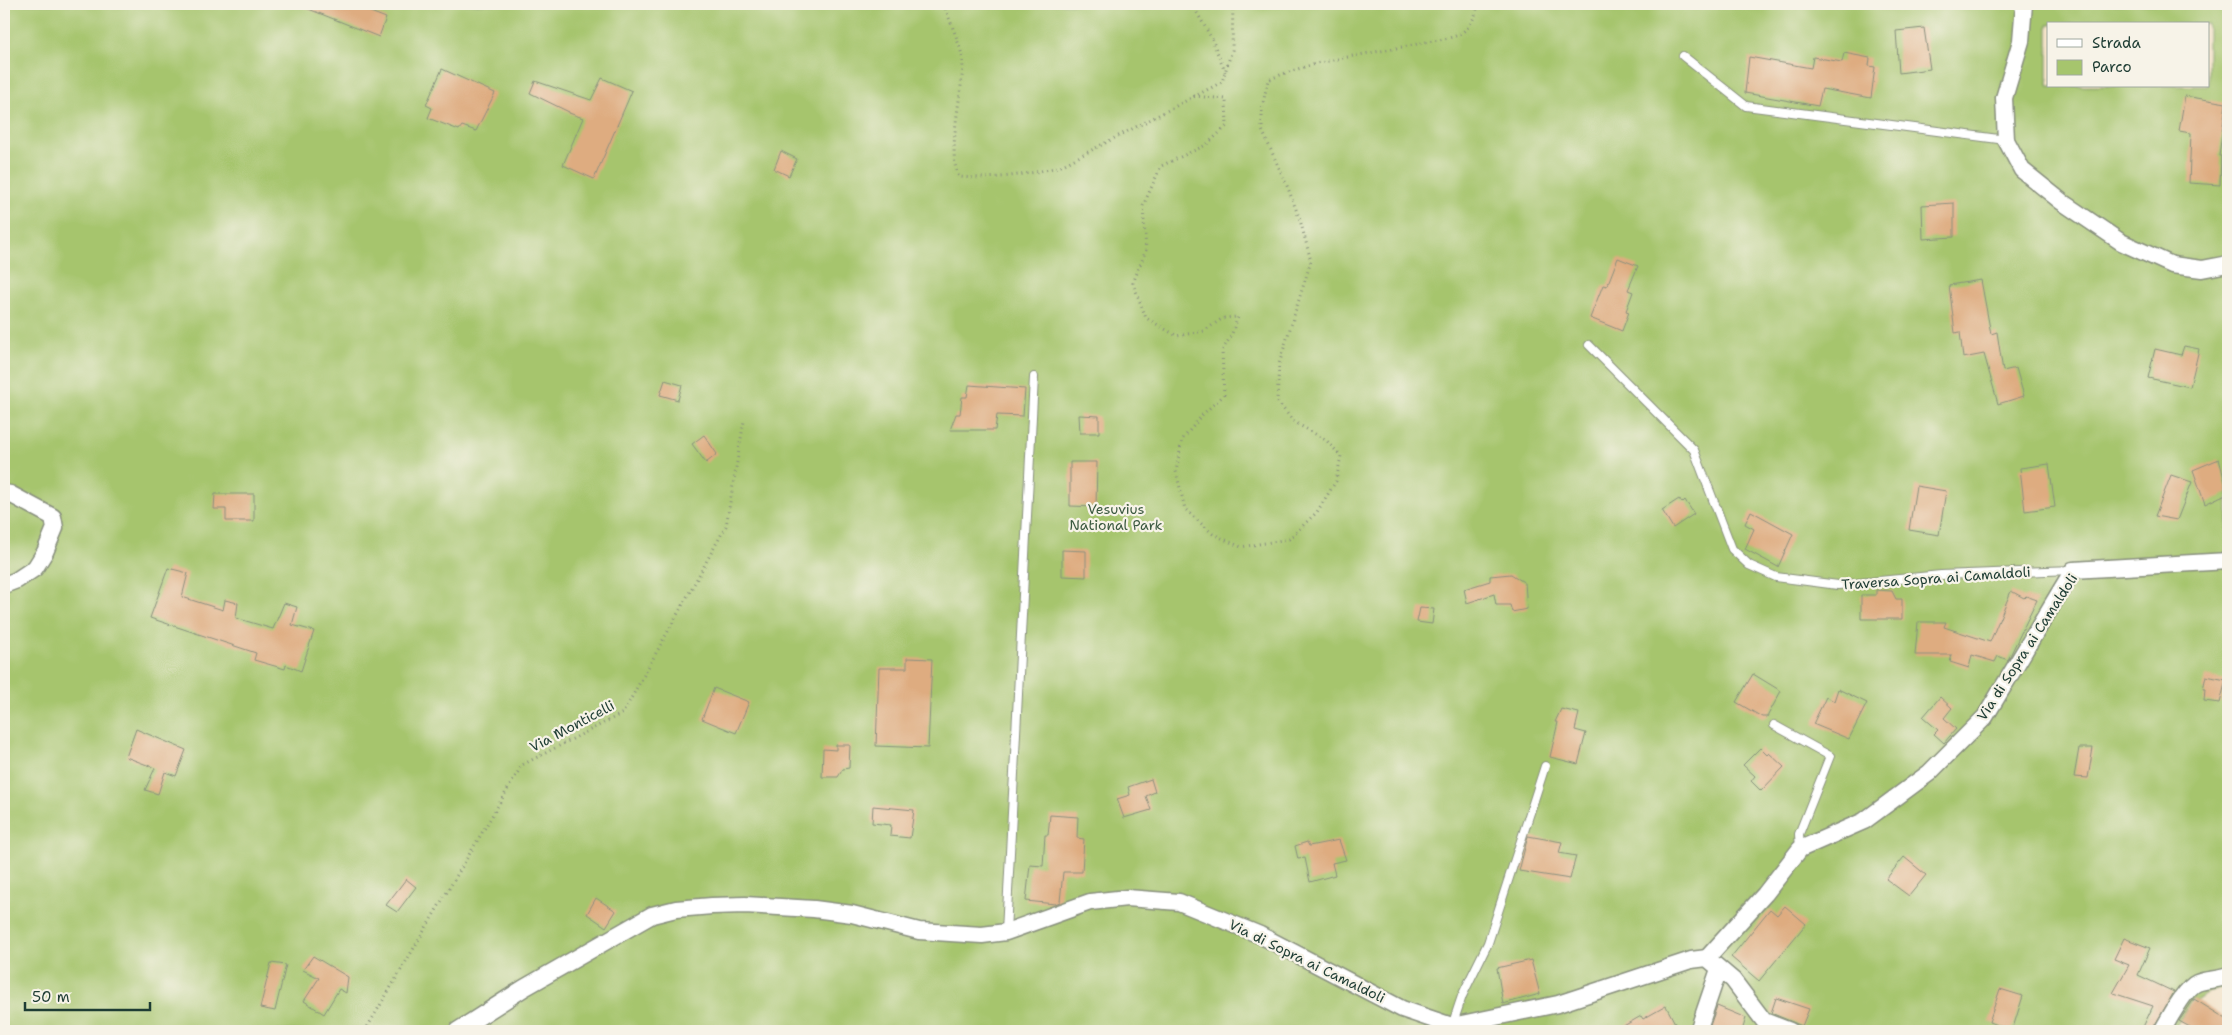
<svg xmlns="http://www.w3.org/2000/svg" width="2232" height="1035" font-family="'Shantell Sans',sans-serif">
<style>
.park{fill:#a6c56d;stroke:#628150;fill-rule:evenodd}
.building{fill:#deac80}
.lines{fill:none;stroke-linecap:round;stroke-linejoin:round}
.service-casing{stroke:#89907e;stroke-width:10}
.minor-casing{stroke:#89907e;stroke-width:19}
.path{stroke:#89907e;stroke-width:3;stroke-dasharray:1 4;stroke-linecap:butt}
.service{stroke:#fff;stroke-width:8}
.minor{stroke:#fff;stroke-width:16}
.labels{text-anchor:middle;stroke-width:4.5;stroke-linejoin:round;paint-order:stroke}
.park-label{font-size:14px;fill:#3a583f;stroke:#f7f3e8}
.street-label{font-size:14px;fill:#1f3d34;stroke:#f7f3e8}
</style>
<rect width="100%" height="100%" fill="#f7f3e8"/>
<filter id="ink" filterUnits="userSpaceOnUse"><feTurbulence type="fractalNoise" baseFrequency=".02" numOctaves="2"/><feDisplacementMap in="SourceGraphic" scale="10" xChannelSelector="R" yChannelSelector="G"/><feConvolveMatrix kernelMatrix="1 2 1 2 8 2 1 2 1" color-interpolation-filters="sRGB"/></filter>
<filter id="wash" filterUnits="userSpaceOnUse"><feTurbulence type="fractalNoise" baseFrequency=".0096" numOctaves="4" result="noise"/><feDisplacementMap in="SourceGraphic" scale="20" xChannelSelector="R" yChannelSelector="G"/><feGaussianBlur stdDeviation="1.12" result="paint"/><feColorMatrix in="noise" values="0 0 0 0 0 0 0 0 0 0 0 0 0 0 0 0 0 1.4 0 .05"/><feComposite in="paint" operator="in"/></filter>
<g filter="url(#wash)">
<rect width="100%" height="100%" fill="#f3e2c8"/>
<!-- park -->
<path class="park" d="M4,4h2224v981l-19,7 -13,9 -4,-2 -19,32h-2169zM2048,24h160v62h-160z"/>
<g id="blocks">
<!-- building -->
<g class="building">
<polygon points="296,4 350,4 386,18 379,37"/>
<polygon points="1924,28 1930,69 1899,73 1896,31"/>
<polygon points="1844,53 1870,58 1869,66 1875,67 1871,98 1822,89 1818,106 1745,93 1749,57 1811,68 1813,57 1842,62"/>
<polygon points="442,69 495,93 476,131 462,126 459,130 428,118 432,108 426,105"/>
<polygon points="602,78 632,91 594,179 563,165 583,118 569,113 569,112 530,93 535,81 591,100"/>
<polygon points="2185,96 2226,103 2219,156 2221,156 2220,185 2189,183 2191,133 2179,131"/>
<polygon points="781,151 797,159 789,176 774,169"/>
<polygon points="1954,203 1954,237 1923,239 1922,205"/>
<polygon points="1618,258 1638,266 1628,290 1633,292 1626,311 1629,312 1622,331 1590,318 1603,285 1607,286"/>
<polygon points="1981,280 1991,334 1997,332 2003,371 2016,368 2024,396 1998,404 1984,354 1963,358 1960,332 1955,333 1949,285"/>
<polygon points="2184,346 2199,349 2190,387 2148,378 2155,349 2181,355"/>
<polygon points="665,380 682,385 678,400 660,395"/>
<polygon points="969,385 1025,389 1023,416 997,415 995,430 950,430 956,414 960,414 962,397 967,397"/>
<polygon points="1079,415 1099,416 1099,433 1080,433"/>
<polygon points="704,435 717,454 706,463 692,444"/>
<polygon points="2219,459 2228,493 2205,504 2193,470"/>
<polygon points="1070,462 1097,462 1096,507 1070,506"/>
<polygon points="2049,464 2055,507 2025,511 2020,468"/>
<polygon points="2171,475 2192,482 2177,520 2155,516"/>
<polygon points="1916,486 1946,491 1939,535 1909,530"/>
<polygon points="215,494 254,494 254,521 226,521 226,509 214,509"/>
<polygon points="1679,499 1682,503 1685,500 1694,514 1673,528 1662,510"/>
<polygon points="1751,511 1793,534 1778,567 1745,549 1754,529 1745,524"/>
<polygon points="1062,550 1086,551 1086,577 1062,576"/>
<polygon points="168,568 188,573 182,597 223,610 225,600 238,603 236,618 273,629 284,603 297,607 292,625 314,631 301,671 286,665 285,669 254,660 256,653 150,618"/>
<polygon points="1511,574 1525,583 1527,609 1512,612 1510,605 1496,605 1494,594 1467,603 1464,589 1490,581 1490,576"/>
<polygon points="1876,590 1892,591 1896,599 1902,599 1902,619 1861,619 1861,595 1876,595"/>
<polygon points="2011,591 2024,598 2026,596 2037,600 2008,660 1998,656 1995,662 1972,655 1969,668 1950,662 1952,655 1915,655 1918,622 1946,622 1944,627 1990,642"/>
<polygon points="1420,608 1434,609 1432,624 1417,622"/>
<polygon points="907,658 932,659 928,748 876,746 879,668 907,668"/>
<polygon points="1753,674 1781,691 1767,717 1762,717 1736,702"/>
<polygon points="2206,676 2226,680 2220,703 2204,701 2205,689 2203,689"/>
<polygon points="714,688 749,702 736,733 702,719"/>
<polygon points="1838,689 1867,703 1849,739 1813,724 1826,697 1834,701"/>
<polygon points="1940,697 1952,708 1944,718 1956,729 1944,743 1934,734 1938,730 1923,717"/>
<polygon points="1561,709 1579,713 1575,730 1586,733 1578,764 1550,757 1558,722 1555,722"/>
<polygon points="136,729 186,750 176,776 165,772 158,794 145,790 155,768 126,757"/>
<polygon points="836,745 850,745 849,768 843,769 838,777 822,777 823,749 836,750"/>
<polygon points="1760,748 1767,755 1769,753 1784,767 1761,791 1751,781 1755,776 1743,765"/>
<polygon points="2079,748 2093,748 2088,778 2074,777"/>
<polygon points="1151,779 1155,792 1146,796 1151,810 1124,818 1117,799 1130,795 1128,787"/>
<polygon points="873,806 914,810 910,838 890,836 891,825 872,823"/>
<polygon points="1050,815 1078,817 1077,838 1084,839 1082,872 1063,872 1060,902 1055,904 1026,901 1030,865 1043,866 1045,835 1048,835"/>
<polygon points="1528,836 1562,842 1559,853 1576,856 1570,879 1519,871"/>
<polygon points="1339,840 1346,860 1332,863 1335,875 1310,882 1305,858 1298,859 1295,846 1307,842 1309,846"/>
<polygon points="1904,857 1926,875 1909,896 1886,879"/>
<polygon points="406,879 416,887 397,912 386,905"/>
<polygon points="596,898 616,911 606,927 587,914"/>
<polygon points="1785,906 1806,924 1759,981 1731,957 1770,909 1777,915"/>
<polygon points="2124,938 2150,948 2138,975 2174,992 2152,1030 2143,1027 2153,1006 2113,993 2129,965 2114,959"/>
<polygon points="313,956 348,977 346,993 339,989 324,1014 304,1001 319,978 303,970"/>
<polygon points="1531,960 1540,994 1503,1004 1497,968"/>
<polygon points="271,963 286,965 275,1011 260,1008"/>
<polygon points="2000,989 2023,996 2012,1031 1989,1022"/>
<polygon points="1776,998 1809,1009 1802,1026 1771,1013"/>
<polygon points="2194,999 2228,1020 2228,1031 2197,1031 2179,1021"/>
<polygon points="1666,1006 1677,1027 1668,1031 1615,1031 1641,1016 1643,1019"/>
<polygon points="1717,1006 1746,1018 1742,1031 1708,1031"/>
</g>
</g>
</g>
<g filter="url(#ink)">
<use href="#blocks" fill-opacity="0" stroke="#89907e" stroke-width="1"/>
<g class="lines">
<defs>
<g id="service">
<polyline points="1683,56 1746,106 2006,140"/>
<polyline points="1589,345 1694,450 1732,549 1749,565 1776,577 1838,585 1941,575 2073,570"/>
<polyline points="1774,725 1830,756 1799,834 1800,849"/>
<polyline points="1006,932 1034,377"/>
<polyline points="1452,1026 1462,996 1488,943 1545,766"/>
</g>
<g id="minor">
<polyline points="2024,4 2021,41 2004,98 2006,140 2022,170 2062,202 2121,242 2172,265 2202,269 2228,264"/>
<polyline points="4,493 10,494 53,517 55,528 45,552 35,568 17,580 4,585"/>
<polyline points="1707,958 1765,894 1800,849 1864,821 1929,773 1985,717 2073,570 2228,561"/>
<polyline points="457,1031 524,988 652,915 676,909 712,906 745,905 814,909 852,914 919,931 982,935 1006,932 1090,902 1127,898 1179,902 1260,935 1402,1009 1452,1026 1558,1004 1691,960 1707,958 1733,980 1764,1021 1790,1031"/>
<polyline points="1698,1031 1719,969"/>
<path d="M2162,1031c7,-12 23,-43 35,-48 10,-4 21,-3 31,-7"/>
</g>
</defs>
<!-- service casing -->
<use href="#service" class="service-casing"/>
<!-- minor casing -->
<use href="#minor" class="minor-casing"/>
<!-- path -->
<g class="path">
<polyline points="457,4 466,4"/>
<path d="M944,4c4,13 19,47 19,58 0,30 -17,91 -4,115 34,3 69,-2 102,-11l161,-84 10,-32 1,-46"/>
<polyline points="1192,4 1212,39 1225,72"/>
<path d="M1194,96l32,3 1,27 -21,19 -45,21 -18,40 3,44 -13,33 13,35 31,18 27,-5 19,-13 15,-1 -7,19 -9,15 2,44 -21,19 -21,26 -6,31 9,38 28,25 28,13 48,-8 28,-27 19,-31 5,-25 -15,-16 -32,-18 -17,-21 2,-37 32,-103 -11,-41 -12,-32 -26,-58v-22l6,-28c48,-21 98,-25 149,-36 12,-3 29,-4 41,-9 12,-6 18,-19 20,-31"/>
<polyline points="365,1031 522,765 623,713 726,526 744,421"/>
</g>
<!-- service -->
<use href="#service" class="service"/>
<!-- minor -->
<use href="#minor" class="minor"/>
</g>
</g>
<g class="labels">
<!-- park labels -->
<g class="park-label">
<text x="1116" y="514">Vesuvius<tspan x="1116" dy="16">National Park</tspan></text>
</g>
<!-- street labels -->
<g class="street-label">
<text transform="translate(1936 578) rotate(-4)" y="5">Traversa Sopra ai Camaldoli</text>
<text transform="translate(2027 647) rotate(-57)" y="5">Via di Sopra ai Camaldoli</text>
<text transform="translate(572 726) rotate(-28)" y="5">Via Monticelli</text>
<text transform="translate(1307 961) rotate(26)" y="5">Via di Sopra ai Camaldoli</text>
</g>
</g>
<!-- margin -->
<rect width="2232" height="1035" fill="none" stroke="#f7f3e8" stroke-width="20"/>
<!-- legend -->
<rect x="2047" y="22" width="162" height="65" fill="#f7f3e8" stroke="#a1aaa0"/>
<rect x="2057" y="39" width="25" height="8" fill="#ffffff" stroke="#a1aaa0"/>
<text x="2092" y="48" font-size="15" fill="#1f3d34">Strada</text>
<rect x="2057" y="60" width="25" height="15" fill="#a6c56d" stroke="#a1aaa0"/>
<text x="2092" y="72" font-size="15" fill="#1f3d34">Parco</text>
<!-- scale -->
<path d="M25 1002v8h125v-8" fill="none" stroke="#1f3d34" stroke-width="2.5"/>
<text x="32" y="1002" font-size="15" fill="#1f3d34" stroke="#f7f3e8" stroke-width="4" paint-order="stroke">50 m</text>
</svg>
